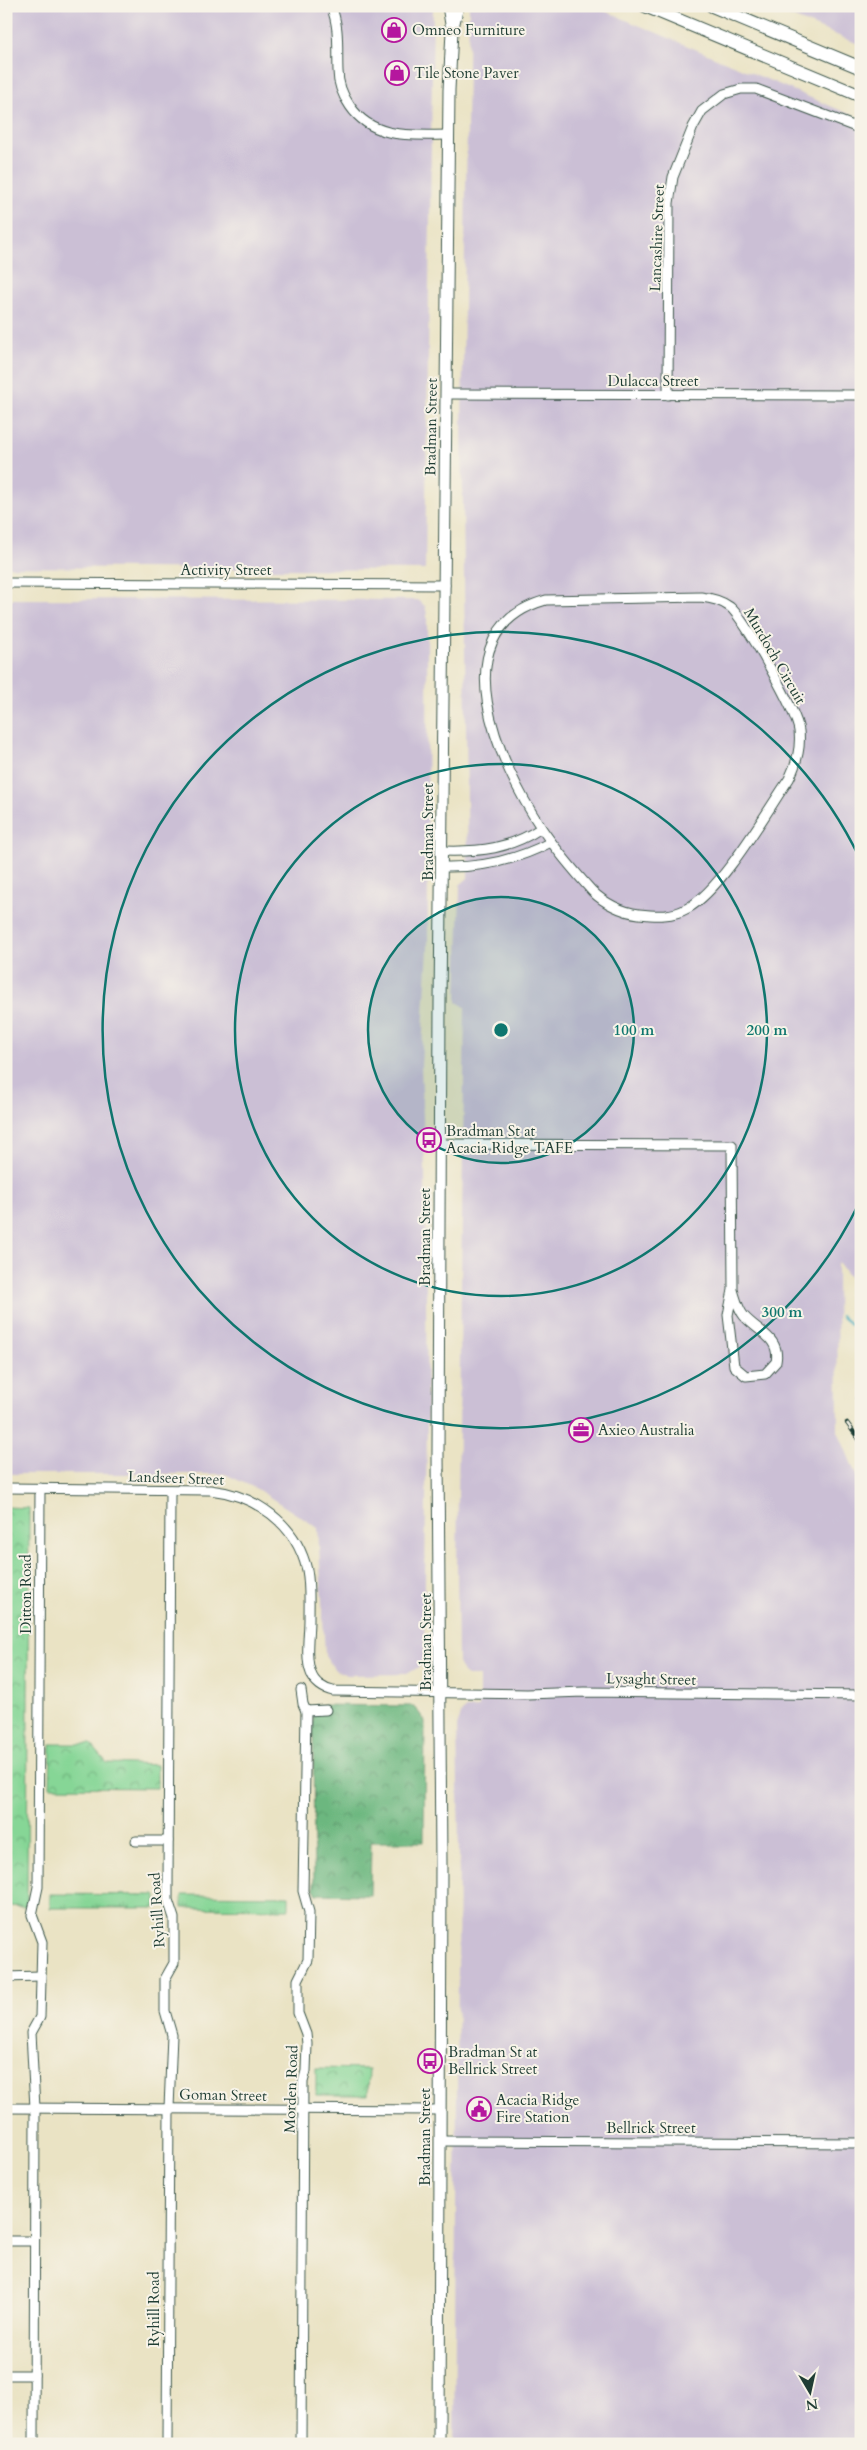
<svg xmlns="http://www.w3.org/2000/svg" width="867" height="2450" font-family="Cardo,serif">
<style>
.industrial{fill:#cbbfd5}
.grass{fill:url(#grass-tufts);stroke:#528a65}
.forest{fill:url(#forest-crowns);stroke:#467a5a}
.park{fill:url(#park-crowns);stroke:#528a65}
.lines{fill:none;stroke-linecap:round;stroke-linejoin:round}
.stream{stroke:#3eabbd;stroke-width:2.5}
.minor-casing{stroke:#3d564a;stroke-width:11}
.major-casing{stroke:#3d564a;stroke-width:13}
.highway-casing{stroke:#3d564a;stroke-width:14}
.minor{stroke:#fff;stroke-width:9}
.major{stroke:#fff;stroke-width:11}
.highway{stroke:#fff;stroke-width:12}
.rail-casing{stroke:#1f3d34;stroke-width:4.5}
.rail{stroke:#f7f3e8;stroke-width:2.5;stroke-dasharray:8;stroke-linecap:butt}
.ring{fill:none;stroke:#0f766e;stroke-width:2.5}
.labels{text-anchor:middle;stroke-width:4;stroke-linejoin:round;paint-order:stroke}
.poi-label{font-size:15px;fill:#1f3d34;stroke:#f7f3e8;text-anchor:start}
.street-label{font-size:15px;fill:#1f3d34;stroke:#f7f3e8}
.centre{fill:#0f766e;stroke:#f7f3e8;stroke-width:2.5}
.ring-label{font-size:15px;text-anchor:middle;font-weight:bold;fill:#0f766e;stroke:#f7f3e8;stroke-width:4;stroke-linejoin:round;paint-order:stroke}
</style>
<defs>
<pattern id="grass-tufts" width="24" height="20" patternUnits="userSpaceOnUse" patternTransform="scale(1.25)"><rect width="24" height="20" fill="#86d696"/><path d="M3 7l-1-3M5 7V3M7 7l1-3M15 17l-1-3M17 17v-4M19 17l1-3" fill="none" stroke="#6daf7b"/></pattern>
<pattern id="forest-crowns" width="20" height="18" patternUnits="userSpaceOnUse" patternTransform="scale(1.25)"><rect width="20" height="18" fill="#6cb77f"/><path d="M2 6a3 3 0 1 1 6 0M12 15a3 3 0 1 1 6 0" fill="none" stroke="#589669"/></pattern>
<pattern id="park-crowns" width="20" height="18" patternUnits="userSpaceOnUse" patternTransform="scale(1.25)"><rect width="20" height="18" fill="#86d696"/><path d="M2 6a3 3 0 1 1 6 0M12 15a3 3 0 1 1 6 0" fill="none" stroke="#6daf7b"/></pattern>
</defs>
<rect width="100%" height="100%" fill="#f7f3e8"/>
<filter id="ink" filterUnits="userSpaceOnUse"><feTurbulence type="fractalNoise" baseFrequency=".02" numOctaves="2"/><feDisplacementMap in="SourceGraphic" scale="10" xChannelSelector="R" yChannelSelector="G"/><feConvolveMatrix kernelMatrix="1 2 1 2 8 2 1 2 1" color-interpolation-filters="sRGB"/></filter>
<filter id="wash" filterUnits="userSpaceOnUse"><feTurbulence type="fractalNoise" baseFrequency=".0096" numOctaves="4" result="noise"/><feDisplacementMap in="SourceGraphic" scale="20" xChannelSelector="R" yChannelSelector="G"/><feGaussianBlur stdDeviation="1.12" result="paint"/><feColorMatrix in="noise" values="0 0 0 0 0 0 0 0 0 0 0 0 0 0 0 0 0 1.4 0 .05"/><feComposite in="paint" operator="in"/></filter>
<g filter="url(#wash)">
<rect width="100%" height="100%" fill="#eae3c4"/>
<!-- industrial -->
<g class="industrial">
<polygon points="6,6 433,6 425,570 6,567"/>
<polygon points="469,6 593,6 861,119 861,1291 837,1262 838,1431 856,1475 861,1479 861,2444 454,2444 459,1852 457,1726 462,1712 466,1709 479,1708 479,1676 467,1676 463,1673 458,1663 457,1567 465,1007 457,1002 460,885 468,878 462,425"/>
<polygon points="765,6 861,6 861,45"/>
<polygon points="6,599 417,600 425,606 427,614 428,948 421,1065 425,1168 427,1417 424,1664 407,1674 347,1675 335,1670 325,1655 318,1528 257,1489 225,1474 6,1474"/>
</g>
<!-- grass -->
<g class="grass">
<polygon points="50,1894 156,1895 156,1908 50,1908"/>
<polygon points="182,1895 289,1896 289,1909 182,1908"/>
</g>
<!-- forest -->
<polygon class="forest" points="315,1705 414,1706 425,1721 424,1842 371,1842 370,1895 317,1894 314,1889 313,1715"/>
<!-- park -->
<g class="park">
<polygon points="6,1507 29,1508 27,1907 6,1906"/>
<polygon points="51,1744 91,1744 107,1763 157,1765 157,1788 50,1787"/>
<polygon points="316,2068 369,2069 368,2095 316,2095"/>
</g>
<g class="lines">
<!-- stream -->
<polyline class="stream" points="841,1316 861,1333"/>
</g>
</g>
<g filter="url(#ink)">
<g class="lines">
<defs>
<g id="minor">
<path d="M331,6c9,22 6,42 7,65 0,13 5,25 12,35 23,34 63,29 98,29"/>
<polyline points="446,394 861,395"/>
<polyline points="668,395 669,203 673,177 693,127 702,111 724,94 741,89 756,89 861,129"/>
<polyline points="6,583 445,585"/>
<path d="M701,597c10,1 21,4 29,10 14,11 67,105 69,124 2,17 -2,32 -10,48 -24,35 -67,110 -101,129 -16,9 -31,8 -49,6 -17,-2 -35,-11 -47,-23 -18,-20 -35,-40 -50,-62 -42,-63 -105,-198 4,-229z"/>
<path d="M443,851c37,1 67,-2 98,-23"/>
<path d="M443,867c38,1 74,-7 108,-25"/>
<path d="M441,1144l291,1 1,145 -5,25 6,51 12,10 19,-2 11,-12c5,-24 -19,-31 -32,-46 -6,-7 -8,-17 -11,-26"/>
<path d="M6,1488l204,2c45,5 86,33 97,80 3,16 2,33 2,49 0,16 -4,39 2,54 3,10 13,16 22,18l194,3 57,-2 277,3"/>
<polyline points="306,1711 326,1710"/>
<polyline points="136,1841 168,1841"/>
<polyline points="6,1977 40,1976"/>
<polyline points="6,2108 440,2110"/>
<polyline points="440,2141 861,2143"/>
<polyline points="6,2241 34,2241"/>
<polyline points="6,2375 34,2375"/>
<polyline points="34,2444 35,2108 31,2033 40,2017 42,1942 32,1915 38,1887 40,1488"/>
<polyline points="167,2444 169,2108 172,2035 165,2011 165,1979 174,1963 174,1918 168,1900 168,1887 170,1490"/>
<polyline points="301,2444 303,2082 306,2071 307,2044 306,2034 298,2013 298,1980 308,1960 309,1912 303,1891 306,1711 303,1704 301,1690"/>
</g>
<g id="major">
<polyline points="448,6 451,24"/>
<polyline points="439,2444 441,1864 438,1454 440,1003 449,90 452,31 458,6"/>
</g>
<g id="highway">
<polyline points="645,6 861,96"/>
<polyline points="712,6 861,68"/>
</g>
</defs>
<!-- minor casing -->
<use href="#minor" class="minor-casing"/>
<!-- major casing -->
<use href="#major" class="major-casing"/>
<!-- highway casing -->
<use href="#highway" class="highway-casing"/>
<!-- minor -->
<use href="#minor" class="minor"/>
<!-- major -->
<use href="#major" class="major"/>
<!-- highway -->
<use href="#highway" class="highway"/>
<defs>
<g id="rail">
<polyline points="859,1375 861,1376"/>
<polyline points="857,1398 861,1401"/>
<polyline points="847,1423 861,1442"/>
</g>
</defs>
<!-- rail casing -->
<use href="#rail" class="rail-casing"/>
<!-- rail -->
<use href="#rail" class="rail"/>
</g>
</g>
<!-- distance rings -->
<circle cx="501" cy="1030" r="133" fill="#0f766e" fill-opacity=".12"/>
<g class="ring">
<circle cx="501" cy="1030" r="133"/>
<circle cx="501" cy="1030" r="266"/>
<path d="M860 1201A398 398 0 1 1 860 859"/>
</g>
<!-- icons -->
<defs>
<symbol id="shop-ring" viewBox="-11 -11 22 22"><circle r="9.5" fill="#f7f3e8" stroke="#b5179e" stroke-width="1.5"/><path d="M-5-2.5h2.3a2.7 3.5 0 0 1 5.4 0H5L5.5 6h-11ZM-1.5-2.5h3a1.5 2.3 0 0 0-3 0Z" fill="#b5179e"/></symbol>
<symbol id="bus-ring" viewBox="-11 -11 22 22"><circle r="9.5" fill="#f7f3e8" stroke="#b5179e" stroke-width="1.5"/><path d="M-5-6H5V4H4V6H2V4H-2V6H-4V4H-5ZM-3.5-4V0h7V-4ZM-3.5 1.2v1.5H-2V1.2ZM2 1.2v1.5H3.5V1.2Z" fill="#b5179e"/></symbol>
<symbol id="office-ring" viewBox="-11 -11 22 22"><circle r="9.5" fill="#f7f3e8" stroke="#b5179e" stroke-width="1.5"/><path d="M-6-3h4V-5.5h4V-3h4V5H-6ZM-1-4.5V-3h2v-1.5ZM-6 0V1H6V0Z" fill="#b5179e"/></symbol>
<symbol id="civic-ring" viewBox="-11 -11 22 22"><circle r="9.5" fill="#f7f3e8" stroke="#b5179e" stroke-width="1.5"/><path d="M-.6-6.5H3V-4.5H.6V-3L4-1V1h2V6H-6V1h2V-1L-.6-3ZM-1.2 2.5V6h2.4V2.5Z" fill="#b5179e"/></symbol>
</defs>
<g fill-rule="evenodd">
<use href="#shop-ring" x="380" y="16" width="28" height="28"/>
<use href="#shop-ring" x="383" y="59" width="28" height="28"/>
<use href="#bus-ring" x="415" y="1126" width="28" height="28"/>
<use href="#office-ring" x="567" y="1416" width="28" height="28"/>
<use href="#bus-ring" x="416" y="2047" width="28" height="28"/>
<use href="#civic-ring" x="465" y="2095" width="28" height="28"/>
</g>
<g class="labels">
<!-- poi labels -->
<g class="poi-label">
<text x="412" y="35">Omneo Furniture</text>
<text x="414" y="78">Tile Stone Paver</text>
<text x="446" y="1136">Bradman St at<tspan x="446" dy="17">Acacia Ridge TAFE</tspan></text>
<text x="598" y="1435">Axieo Australia</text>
<text x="448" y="2057">Bradman St at<tspan x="448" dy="17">Bellrick Street</tspan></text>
<text x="496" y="2105">Acacia Ridge<tspan x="496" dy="17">Fire Station</tspan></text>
</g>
<!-- street labels -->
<g class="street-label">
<text transform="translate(657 238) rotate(-88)" y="5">Lancashire Street</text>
<text x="653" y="386">Dulacca Street</text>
<text transform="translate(431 427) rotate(-89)" y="5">Bradman Street</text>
<text x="226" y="575">Activity Street</text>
<text transform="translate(775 656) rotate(60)" y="5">Murdoch Circuit</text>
<text transform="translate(428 832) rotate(-90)" y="5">Bradman Street</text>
<text transform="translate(425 1237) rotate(-90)" y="5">Bradman Street</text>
<text transform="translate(176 1478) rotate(2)" y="5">Landseer Street</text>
<text transform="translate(26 1594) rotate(-90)" y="5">Ditton Road</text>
<text transform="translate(426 1642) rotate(-90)" y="5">Bradman Street</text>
<text transform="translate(651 1679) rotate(1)" y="5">Lysaght Street</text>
<text transform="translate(157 1910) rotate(-94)" y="5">Ryhill Road</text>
<text transform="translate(291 2089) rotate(-88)" y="5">Morden Road</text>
<text transform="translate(223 2095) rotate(1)" y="5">Goman Street</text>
<text x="651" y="2133">Bellrick Street</text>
<text transform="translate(425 2137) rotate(-90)" y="5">Bradman Street</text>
<text transform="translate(154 2309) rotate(-90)" y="5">Ryhill Road</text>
</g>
</g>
<circle cx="501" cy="1030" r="8" class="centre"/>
<g class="ring-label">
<text x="634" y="1035">100 m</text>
<text x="767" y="1035">200 m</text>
<text x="782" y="1317">300 m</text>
</g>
<!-- margin -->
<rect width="867" height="2450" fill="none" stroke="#f7f3e8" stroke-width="25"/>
<!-- north arrow -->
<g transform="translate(810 2392) rotate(171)" stroke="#f7f3e8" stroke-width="4" paint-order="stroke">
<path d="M0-4L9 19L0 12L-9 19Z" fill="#1f3d34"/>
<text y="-8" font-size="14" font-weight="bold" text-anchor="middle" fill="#1f3d34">N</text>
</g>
</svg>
